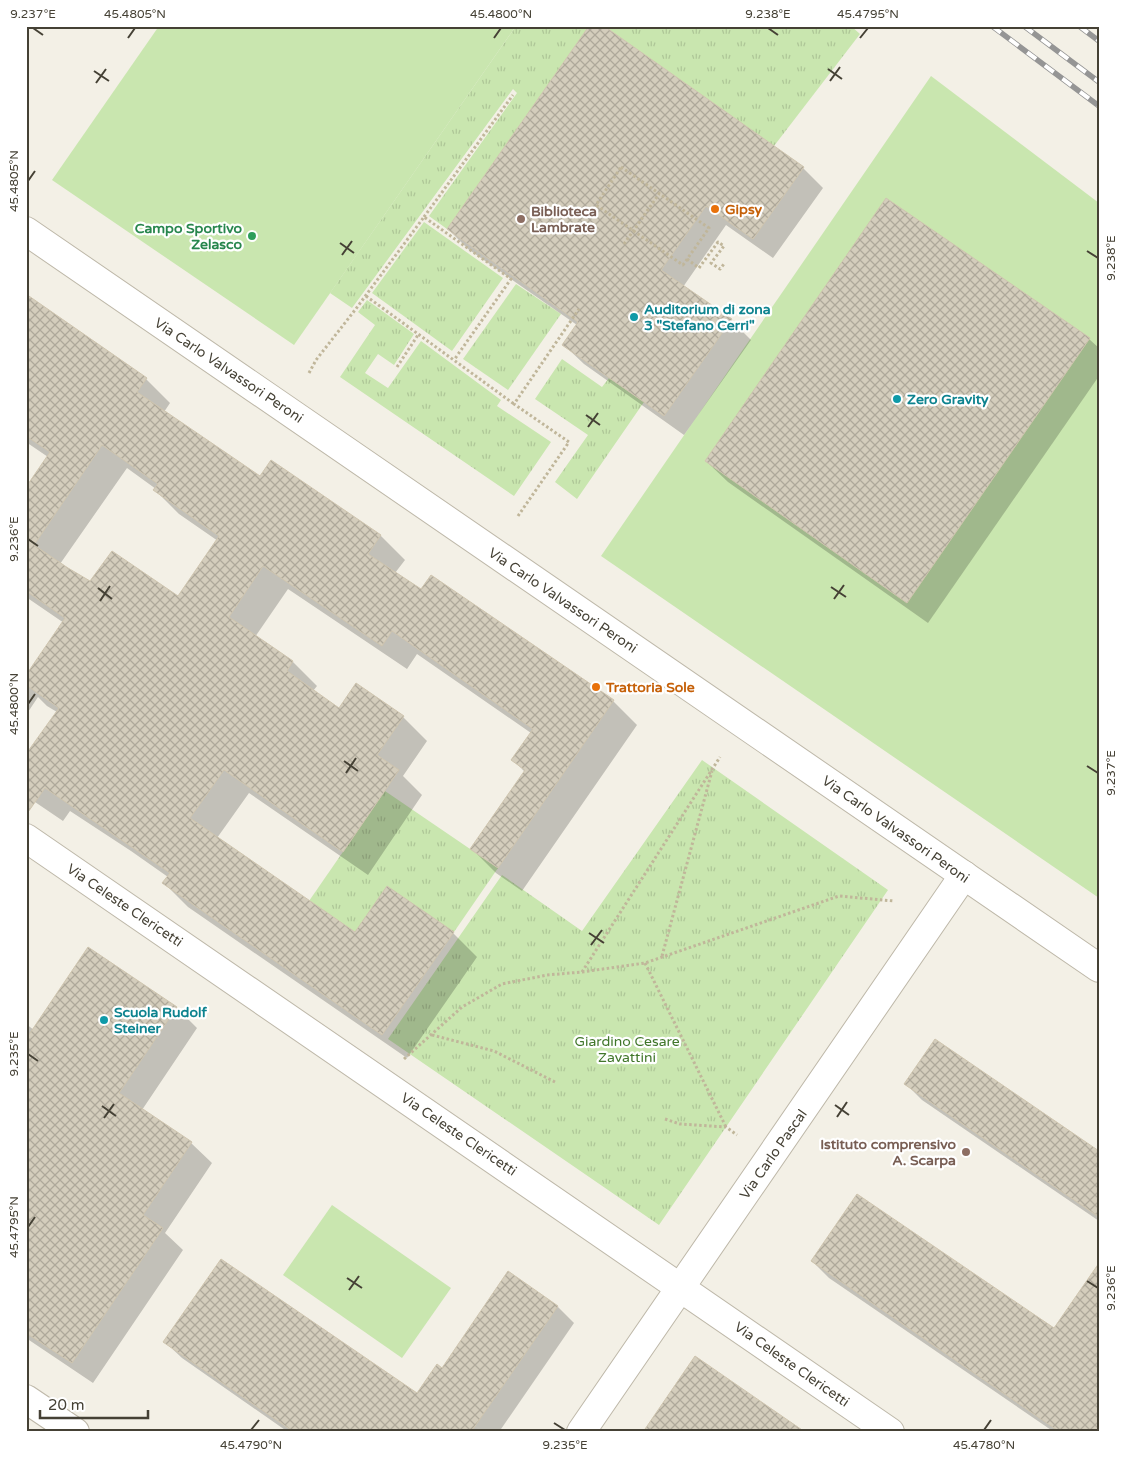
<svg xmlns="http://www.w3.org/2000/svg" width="1125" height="1458" font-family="'Varela Round',sans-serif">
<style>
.grass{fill:url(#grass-tufts)}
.pitch{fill:#c9e6af}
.shadow{fill:#0003;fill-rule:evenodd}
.building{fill:url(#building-cross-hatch);stroke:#cfc5af;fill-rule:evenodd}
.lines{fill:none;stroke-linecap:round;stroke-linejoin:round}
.minor-casing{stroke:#beb8a9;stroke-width:30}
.path{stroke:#c0b69a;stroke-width:3;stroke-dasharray:2.5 2.5;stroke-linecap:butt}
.minor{stroke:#fff;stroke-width:28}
.rail-casing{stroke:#959595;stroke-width:5.5}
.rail{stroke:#fff;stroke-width:4;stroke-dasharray:11;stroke-linecap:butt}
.ticks{fill:none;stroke:#454135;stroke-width:2}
.food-dot{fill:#e8710a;stroke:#fff;stroke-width:2}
.education-dot{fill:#8d6e63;stroke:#fff;stroke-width:2}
.leisure-dot{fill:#2e9e5b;stroke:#fff;stroke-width:2}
.culture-dot{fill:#0f9aa8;stroke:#fff;stroke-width:2}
.labels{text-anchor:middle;stroke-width:4.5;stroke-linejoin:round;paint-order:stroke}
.food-label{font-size:14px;font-weight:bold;fill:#c56008;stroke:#fff;text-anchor:start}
.education-label{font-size:14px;font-weight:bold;fill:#785e54;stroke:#fff;text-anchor:start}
.leisure-label{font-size:14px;font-weight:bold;fill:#27864d;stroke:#fff;text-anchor:end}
.culture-label{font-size:14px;font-weight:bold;fill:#0d838f;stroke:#fff;text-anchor:start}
.street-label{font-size:14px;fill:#454135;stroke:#fff}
.park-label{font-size:14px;fill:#40762a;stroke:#fff}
.neatline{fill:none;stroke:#454135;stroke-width:2}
.ticks-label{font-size:12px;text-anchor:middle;fill:#454135}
</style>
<defs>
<pattern id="grass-tufts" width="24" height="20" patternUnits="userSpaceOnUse" patternTransform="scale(1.25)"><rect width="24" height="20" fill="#c9e6af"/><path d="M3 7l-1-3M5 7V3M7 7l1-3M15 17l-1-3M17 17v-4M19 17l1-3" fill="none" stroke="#aec697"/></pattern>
<pattern id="building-cross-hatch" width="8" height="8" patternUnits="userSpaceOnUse" patternTransform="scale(1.25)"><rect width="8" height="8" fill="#d4cdbc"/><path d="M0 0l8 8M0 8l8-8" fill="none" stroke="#aea89a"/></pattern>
</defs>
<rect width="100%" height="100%" fill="#f3f0e6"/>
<!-- grass -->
<g class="grass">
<polygon points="516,26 589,26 447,229 429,216 517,93 513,89 352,308 330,293"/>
<polygon points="604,26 851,26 860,34 774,146"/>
<polygon points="424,222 503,278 452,351 372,293"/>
<polygon points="516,284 561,314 508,390 463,359"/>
<polygon points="367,300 414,334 394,365 378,354 365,373 388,388 421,341 501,400 497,406 551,442 514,496 340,377 375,325 358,312"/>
<polygon points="562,359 602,387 609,378 644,402 577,499 555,482 588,435 535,399"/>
<polygon points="702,760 888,890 659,1225 388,1039 502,875 582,931"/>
<polygon points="385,791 498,868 454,932 355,932 309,901"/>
</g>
<!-- pitch -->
<g class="pitch">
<polygon points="159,26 516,26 294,345 52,180"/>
<polygon points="931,76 1099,203 1099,898 601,556"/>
<polygon points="332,1205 451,1288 402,1358 283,1275"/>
</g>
<!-- shadow -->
<g class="shadow">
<polygon points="803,168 823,188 773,258 726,225 683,287 731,320 751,340 684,435 584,364 564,345 577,325 468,249 448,229"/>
<path d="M26,295l120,84 24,24 -6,9 96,66 12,-17 109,75 24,24 -10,13 26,18 10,-14 182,124 24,24 -115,166 -26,-18 -24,-24 53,-77 -12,-12 18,-27 -114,-79 -10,15 -119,-80 -33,48 38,25 24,24 -4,5 26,19 64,7 24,24 -24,35 19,19 -54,80 -119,-82 -32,45 138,96 98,-1 24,24 -70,101 -219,-151 -24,-24 4,-6 -37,-26 -61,-40 -7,10 -28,-19 22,-90 -10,-6 -9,-9 -12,18v-40l38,-52 -38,-26v-108l22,-32 -22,-15zM127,468l29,21 -1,1 24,24 39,27 -40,57 -87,-15 -31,-19z"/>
<polygon points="1089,339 1099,348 1099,376 928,623 728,482 706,461"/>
<polygon points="88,948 177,1008 197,1028 142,1110 191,1143 212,1163 165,1233 183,1250 93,1383 26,1338 26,1024 34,1030"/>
<polygon points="906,1084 1099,1153 1099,1221 922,1100"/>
<polygon points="812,1261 1054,1330 1099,1432 1054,1432 829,1278"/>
<polygon points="508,1273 558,1307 574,1323 499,1432 288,1432 182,1358 165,1342 417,1395 442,1369"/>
</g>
<!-- building -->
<g class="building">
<polygon points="589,26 604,26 804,167 753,239 706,206 661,270 732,319 664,416 562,345 578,322 447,229"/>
<polygon points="886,198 1090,338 907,603 705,461"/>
<path d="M26,294l121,84 -10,14 123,84 11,-16 110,75 -13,19 53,35 10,-14 183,125 -116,168 -28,-19 55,-79 -14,-10 22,-31 -141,-98 -10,15 -119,-80 -34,51 64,44 -6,10 52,37 17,-25 48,33 -27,39 22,15 -56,82 -119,-82 -34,48 165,114 32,-46 67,46 -72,103 -220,-152 8,-10 -125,-85 -19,27v-61l33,-46 -33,-23v-10l39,-57 -39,-27v-104l24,-35 -24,-16zM102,445l56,39 -5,6 66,46 -41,60 -66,-45 -22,30 -22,-13 -34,-23z"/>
<polygon points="88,947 177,1007 119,1093 192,1142 143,1215 163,1228 72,1363 26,1333 26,1039"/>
<polygon points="935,1039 1099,1151 1099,1217 904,1084"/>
<polygon points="857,1194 1054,1328 1099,1263 1099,1432 1060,1432 811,1261"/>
<polygon points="221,1259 417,1393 437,1364 442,1368 508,1271 558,1306 471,1432 294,1432 163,1342"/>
<polygon points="695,1356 805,1432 643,1432"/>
</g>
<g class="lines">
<defs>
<g id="minor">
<polyline points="26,231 1099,968"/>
<polyline points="26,838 890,1432"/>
<polyline points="26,1399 75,1432"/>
<polyline points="581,1432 964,875"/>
</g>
</defs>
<!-- minor casing -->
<use href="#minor" class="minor-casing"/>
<!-- path -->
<g class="path">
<polygon points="621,167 709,228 683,265 596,205"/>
<polyline points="424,217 513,95"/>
<polyline points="624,244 659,194"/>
<polyline points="687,259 699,268 718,242 724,246 711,263 720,269 724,264"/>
<polyline points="366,296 514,404"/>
<polyline points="397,367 418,335"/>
<polyline points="309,373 316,360 355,310 424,217 511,279 454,360"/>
<polyline points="518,516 569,442 514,404 579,309"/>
<polyline points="662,956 712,771"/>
<polyline points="645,963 726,1127"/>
<polyline points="582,972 720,757"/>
<polyline points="432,1035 494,1051 555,1082"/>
<polyline points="404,1059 462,1007 502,984 547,975 582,972 645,963 839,896 894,901"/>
<polyline points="665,1119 680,1124 726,1127 737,1135"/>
</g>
<!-- minor -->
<use href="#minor" class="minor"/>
<defs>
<g id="rail">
<polyline points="992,26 1099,106"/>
<polyline points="1024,26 1099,82"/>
<polyline points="1079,26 1099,41"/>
</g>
</defs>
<!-- rail casing -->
<use href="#rail" class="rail-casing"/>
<!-- rail -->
<use href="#rail" class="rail"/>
</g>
<!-- ticks -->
<path class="ticks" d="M33,28l10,7M768,28l10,7M128,38l7,-10M494,38l7,-10M860,38l8,-10M828,69l14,10M94,71l15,10M830,81l10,-14M96,83l10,-14M28,181l7,-10M340,243l14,10M1087,251l11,7M342,255l10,-14M586,415l14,10M588,427l10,-14M28,539l10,7M831,587l15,10M98,588l14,11M834,599l10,-14M100,601l10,-15M28,704l7,-10M344,761l14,10M1087,766l11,7M346,773l10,-15M589,933l15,10M591,945l11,-15M28,1054l10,7M835,1105l14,10M102,1106l14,10M837,1117l10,-15M104,1118l10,-14M28,1227l7,-10M347,1278l15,10M1087,1281l11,7M349,1290l10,-14M554,1423l11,7M251,1430l8,-10M984,1430l7,-10"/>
<!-- markers -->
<g class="food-dot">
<circle cx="715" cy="209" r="5"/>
<circle cx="596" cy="687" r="5"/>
</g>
<g class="education-dot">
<circle cx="521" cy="219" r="5"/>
<circle cx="966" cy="1152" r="5"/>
</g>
<circle class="leisure-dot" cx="252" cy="236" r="5"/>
<g class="culture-dot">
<circle cx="634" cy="317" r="5"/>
<circle cx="897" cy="399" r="5"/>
<circle cx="104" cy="1020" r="5"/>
</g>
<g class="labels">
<!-- food labels -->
<g class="food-label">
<text x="725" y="214">Gipsy</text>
<text x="606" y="692">Trattoria Sole</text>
</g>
<!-- education labels -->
<g class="education-label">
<text x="531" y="216">Biblioteca<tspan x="531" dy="16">Lambrate</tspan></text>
<text x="956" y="1149" text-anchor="end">Istituto comprensivo<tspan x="956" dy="16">A. Scarpa</tspan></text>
</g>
<!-- leisure labels -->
<g class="leisure-label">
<text x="242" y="233">Campo Sportivo<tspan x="242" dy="16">Zelasco</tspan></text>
</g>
<!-- culture labels -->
<g class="culture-label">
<text x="644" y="314">Auditorium di zona<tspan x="644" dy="16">3 "Stefano Cerri"</tspan></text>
<text x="907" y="404">Zero Gravity</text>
<text x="114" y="1017">Scuola Rudolf<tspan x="114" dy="16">Steiner</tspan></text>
</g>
<!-- street labels -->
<g class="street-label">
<text transform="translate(229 370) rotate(34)" y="5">Via Carlo Valvassori Peroni</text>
<text transform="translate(563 600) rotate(34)" y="5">Via Carlo Valvassori Peroni</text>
<text transform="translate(896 829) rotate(35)" y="5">Via Carlo Valvassori Peroni</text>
<text transform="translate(125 905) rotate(34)" y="5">Via Celeste Clericetti</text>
<text transform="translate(459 1134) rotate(34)" y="5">Via Celeste Clericetti</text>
<text transform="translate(773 1154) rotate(-55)" y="5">Via Carlo Pascal</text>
<text transform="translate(792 1364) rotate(35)" y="5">Via Celeste Clericetti</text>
</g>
<!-- park labels -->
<g class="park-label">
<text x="627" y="1046">Giardino Cesare<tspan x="627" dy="16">Zavattini</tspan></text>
</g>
</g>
<!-- border -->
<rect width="1125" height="1458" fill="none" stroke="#ffffff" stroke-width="55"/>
<!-- scale -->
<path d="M40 1410v8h108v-8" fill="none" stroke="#454135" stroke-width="2.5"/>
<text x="48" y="1410" font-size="15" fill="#454135" stroke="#ffffff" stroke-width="4" paint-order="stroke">20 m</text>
<rect x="28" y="28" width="1070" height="1402" class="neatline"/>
<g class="ticks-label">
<text x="33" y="18">9.237°E</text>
<text x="135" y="18">45.4805°N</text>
<text x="501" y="18">45.4800°N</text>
<text x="768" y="18">9.238°E</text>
<text x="868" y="18">45.4795°N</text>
<text transform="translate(14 181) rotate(-90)" y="4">45.4805°N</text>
<text transform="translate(1111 258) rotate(-90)" y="4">9.238°E</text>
<text transform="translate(14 539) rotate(-90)" y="4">9.236°E</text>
<text transform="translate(14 704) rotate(-90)" y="4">45.4800°N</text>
<text transform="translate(1111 773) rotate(-90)" y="4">9.237°E</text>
<text transform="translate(14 1054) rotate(-90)" y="4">9.235°E</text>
<text transform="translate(14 1227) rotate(-90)" y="4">45.4795°N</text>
<text transform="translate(1111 1288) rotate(-90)" y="4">9.236°E</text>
<text x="251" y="1449">45.4790°N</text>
<text x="565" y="1449">9.235°E</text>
<text x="984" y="1449">45.4780°N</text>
</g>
</svg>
